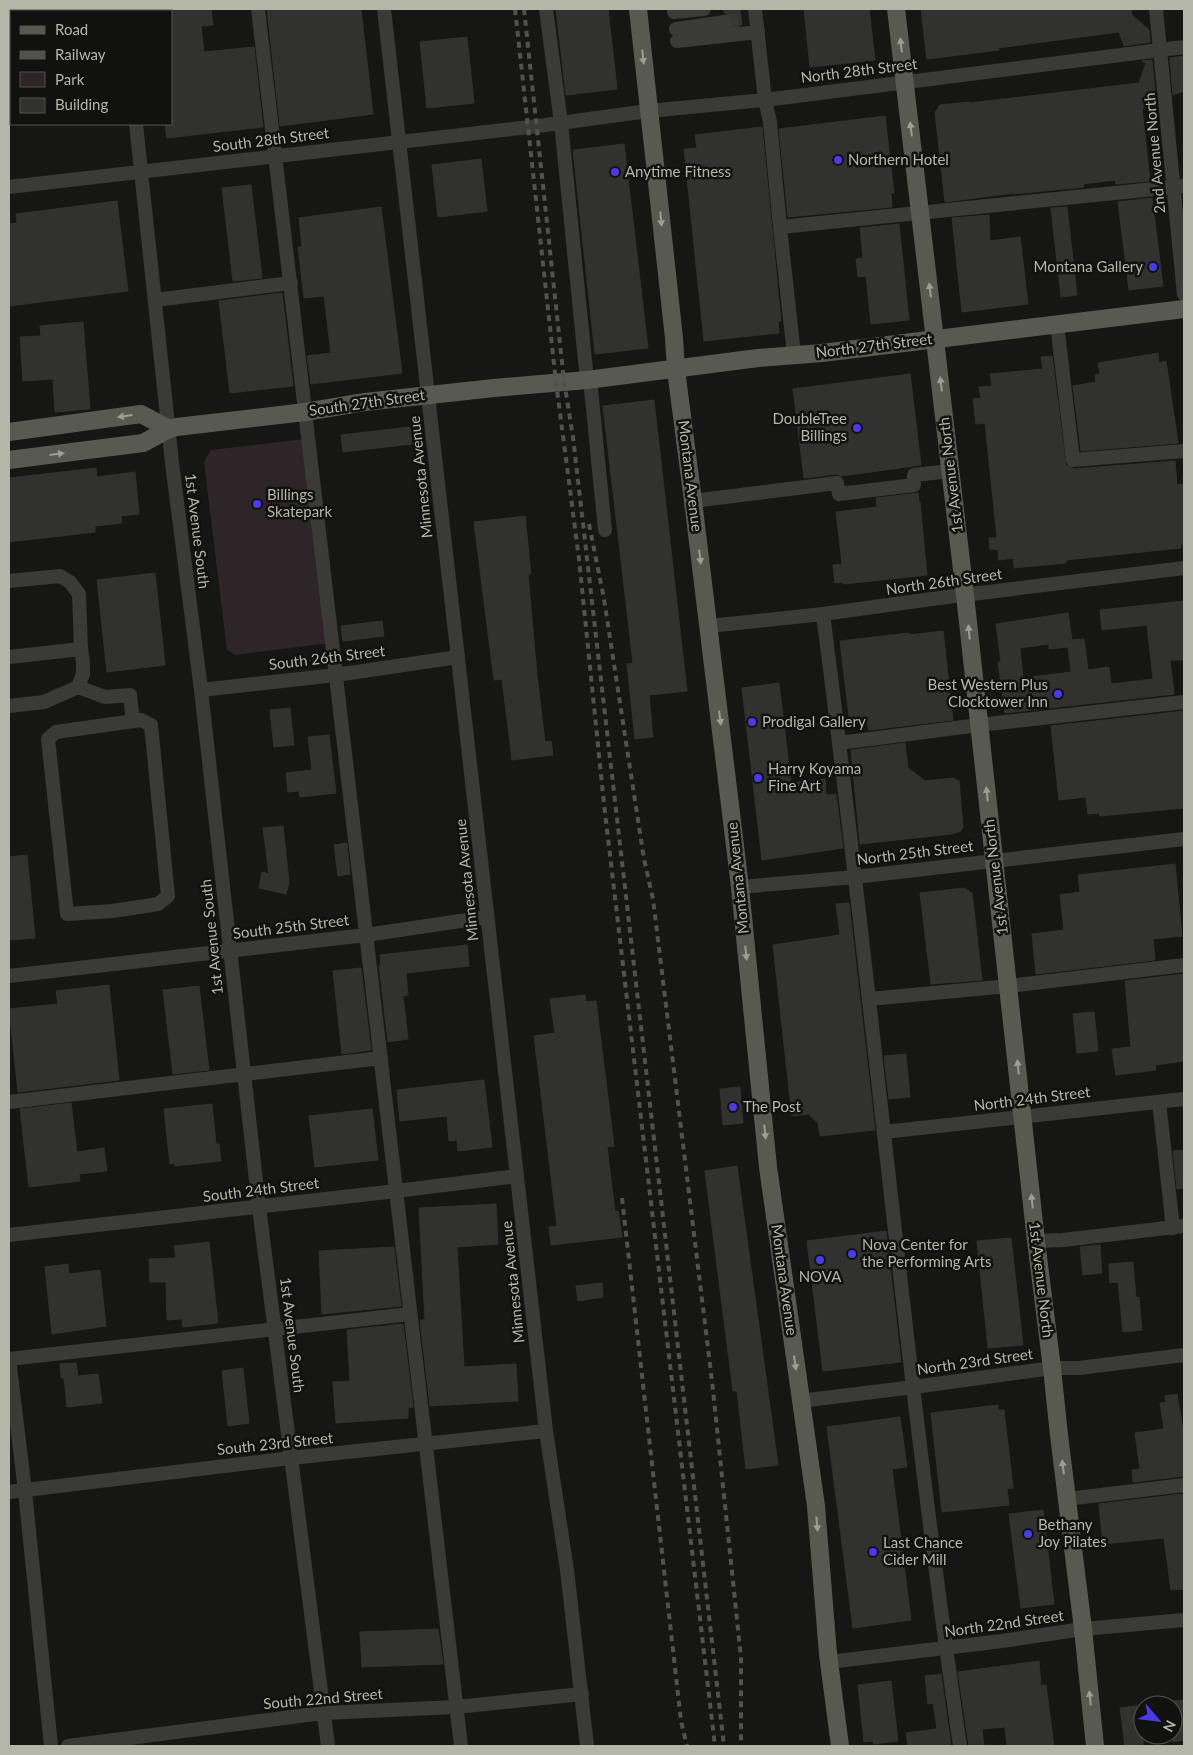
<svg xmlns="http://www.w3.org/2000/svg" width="1193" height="1755" font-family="Lato,sans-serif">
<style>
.green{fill:#2e2529}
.building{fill:#313230;stroke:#31322f;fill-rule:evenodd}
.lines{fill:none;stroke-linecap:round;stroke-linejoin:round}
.minor-tunnel{stroke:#363732;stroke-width:14;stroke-dasharray:14 7;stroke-linecap:butt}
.minor{stroke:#3a3b36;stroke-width:14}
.major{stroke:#585a52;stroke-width:18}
.rail{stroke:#51524b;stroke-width:4;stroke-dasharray:6 5;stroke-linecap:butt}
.oneway{fill:#9d9f92}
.poi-dot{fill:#4a3ae9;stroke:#111110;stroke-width:2}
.labels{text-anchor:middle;stroke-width:5;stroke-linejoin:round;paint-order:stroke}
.street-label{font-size:15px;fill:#b4b6a7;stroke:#111110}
.poi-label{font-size:15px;fill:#b4b6a7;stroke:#111110;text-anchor:start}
</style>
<rect width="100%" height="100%" fill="#161715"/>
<!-- green -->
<polygon class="green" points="305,439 329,643 235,655 227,650 204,462 211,450"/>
<!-- building -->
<g class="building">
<polygon points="171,9 211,9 213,25 201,26 204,52 254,47 263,127 167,138 165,124 171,124"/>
<polygon points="267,9 361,9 373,114 280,126"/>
<polygon points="556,9 608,9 617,89 566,95"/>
<polygon points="724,9 740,9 742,25 733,26 734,21 732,17 724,13"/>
<polygon points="804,9 869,9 875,60 810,67"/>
<polygon points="921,9 1131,9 1132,15 1149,30 1150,42 1124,46 1119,32 998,48 999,50 927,59"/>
<polygon points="467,37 474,103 427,108 420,42"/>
<polygon points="1184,56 1184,91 1173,95 1170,58"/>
<polygon points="1152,60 1156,102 1142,108 1150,181 1116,184 1115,180 1083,184 1084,187 1014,194 1014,193 945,202 935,112 940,105 970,102 970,103 1139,83 1146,63 1142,61"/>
<polygon points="885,116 894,193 891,193 892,207 788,217 779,129"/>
<polygon points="762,127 781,321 778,321 779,333 704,341 684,149 697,148 695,135"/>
<polygon points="624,144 648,348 595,354 573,150"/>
<polygon points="481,159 487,211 438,217 432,165"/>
<polygon points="251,185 262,278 233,281 222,188"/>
<polygon points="1152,198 1163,286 1129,290 1118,202"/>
<polygon points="117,201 128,291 9,306 9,224 17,223 16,214"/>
<polygon points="381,207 402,373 311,384 307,356 331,353 324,296 304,298 298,247 302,247 299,218"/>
<polygon points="1067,207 1077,295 1061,297 1051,208"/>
<polygon points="989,215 990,241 1020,237 1028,304 962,312 952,218"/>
<polygon points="899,224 909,320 871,324 866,276 858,277 856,259 863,258 860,228"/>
<polygon points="282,293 293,386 230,393 219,301"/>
<polygon points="83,322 90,409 55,412 53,379 23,381 20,337 41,336 40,326"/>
<polygon points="1158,353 1159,363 1166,361 1178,443 1081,451 1073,386 1096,382 1095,375 1100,374 1098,363"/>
<polygon points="1052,356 1066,465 1074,469 1175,461 1177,485 1184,484 1184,544 1181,544 1181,548 1066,560 1066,563 1014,568 1013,558 999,560 998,550 990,549 989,538 997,538 985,423 976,424 973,399 981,398 979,387 992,386 990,374 1043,369 1041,357"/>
<polygon points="910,374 921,465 842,476 836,474 804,478 793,389"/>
<polygon points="654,400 687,691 649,695 653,737 635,739 627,664 633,663 603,406"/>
<polygon points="410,427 412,444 343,452 341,435"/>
<polygon points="96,468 97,477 135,472 139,514 121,516 122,523 95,526 95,532 9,542 9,478"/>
<polygon points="918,493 919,502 920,502 927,575 844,584 843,582 835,583 833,565 842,564 836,512 877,507 876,498"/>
<polygon points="525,516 531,574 528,574 537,675 545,742 551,741 553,755 512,760 502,679 494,680 474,522"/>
<polygon points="155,573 165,665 107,672 97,580"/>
<path d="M1184,601v59h-14l4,34 -169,19 -7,-51h3l-5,-38 72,-11 4,27 12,-1 4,31 21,-3 2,17 42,-5 -6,-54 -45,5 -2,-20zM1049,644v5l19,-2 3,25 -48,6 -3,-30z"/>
<polygon points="382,621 384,636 343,641 341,626"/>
<polygon points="943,631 953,720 869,730 867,722 850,724 840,641 909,633 909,635"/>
<polygon points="779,683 791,783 825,779 826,795 836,794 843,848 762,860 742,688"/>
<polygon points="290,708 294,745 274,747 270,710"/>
<polygon points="1184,711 1184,808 1100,816 1099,813 1088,814 1086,797 1059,800 1051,726"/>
<polygon points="329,735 336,793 300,797 299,791 288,792 286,773 312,770 308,737"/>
<polygon points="905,743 908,768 925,781 953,778 959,781 963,827 961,831 951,834 860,844 851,750"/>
<polygon points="283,826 289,882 286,894 259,888 262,872 269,874 263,828"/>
<polygon points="347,843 350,874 338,876 334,845"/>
<polygon points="27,855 35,938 9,940 9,857"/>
<polygon points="1175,864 1182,936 1153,939 1155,960 1036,974 1032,934 1064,930 1060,895 1080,892 1078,875"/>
<polygon points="964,888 972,893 982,980 931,984 920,893"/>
<polygon points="849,903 875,1130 820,1136 818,1123 808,1114 792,1116 773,945 840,935 836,904"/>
<polygon points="467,945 469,966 406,973 408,995 403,996 408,1039 388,1042 379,966 381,966 380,955"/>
<polygon points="361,968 371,1050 342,1054 333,971"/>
<polygon points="1184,974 1184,1061 1155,1065 1156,1070 1116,1075 1112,1049 1131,1047 1125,981"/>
<polygon points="109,985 119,1080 18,1092 9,1009 58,1004 56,991"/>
<polygon points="199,986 209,1070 173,1074 163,990"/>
<polygon points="585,995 586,1002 596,1001 614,1146 607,1147 615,1212 618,1211 622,1237 551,1245 549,1227 557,1226 534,1036 555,1033 550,999"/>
<polygon points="1094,1012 1098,1051 1077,1053 1073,1014"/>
<polygon points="906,1054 910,1097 889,1099 884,1056"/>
<polygon points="484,1080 492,1147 458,1151 457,1140 449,1141 447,1116 400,1121 397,1090"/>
<polygon points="740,1087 743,1123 723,1125 720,1089"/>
<polygon points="71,1103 77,1152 104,1148 107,1171 79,1174 80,1181 29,1187 20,1109"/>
<polygon points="212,1104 216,1144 219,1144 221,1161 175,1166 175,1163 170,1164 164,1109"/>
<polygon points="372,1109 378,1160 315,1167 309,1116"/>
<polygon points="1184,1150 1184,1188 1177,1189 1173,1151"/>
<polygon points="737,1166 778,1465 746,1469 737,1391 733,1391 705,1171"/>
<polygon points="496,1204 498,1244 457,1247 464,1367 516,1364 518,1401 430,1406 420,1320 425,1320 419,1208"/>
<polygon points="886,1231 901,1362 823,1371 807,1241"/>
<polygon points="1011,1238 1023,1345 988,1348 977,1241"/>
<polygon points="209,1242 218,1323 183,1327 182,1319 167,1320 166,1282 150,1282 149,1259 176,1258 174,1246"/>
<polygon points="1100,1245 1102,1273 1083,1275 1080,1247"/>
<polygon points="394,1247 401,1306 322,1314 319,1251"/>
<polygon points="1133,1262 1136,1298 1139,1297 1142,1330 1123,1332 1118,1282 1110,1283 1109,1264"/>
<polygon points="68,1264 69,1274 100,1270 106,1326 52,1334 45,1267"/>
<polygon points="602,1283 603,1297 578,1301 576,1286"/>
<polygon points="403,1324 413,1407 408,1408 408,1418 336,1423 333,1382 350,1381 347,1330"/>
<polygon points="76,1363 78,1376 98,1374 102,1403 67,1407 64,1378 61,1378 60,1364"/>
<polygon points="243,1368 249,1423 228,1426 222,1371"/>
<polygon points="1177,1394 1184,1436 1184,1476 1133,1482 1132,1470 1140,1469 1135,1433 1164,1429 1160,1403 1166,1402 1165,1396"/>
<polygon points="998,1405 998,1410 1004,1410 1013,1488 1007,1489 1009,1505 942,1512 931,1413"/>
<polygon points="900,1417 907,1467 892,1469 911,1620 853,1628 827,1427"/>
<polygon points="1182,1494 1184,1509 1184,1589 1171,1590 1164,1538 1103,1544 1099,1504"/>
<polygon points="1043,1510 1054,1604 1021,1608 1009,1514"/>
<polygon points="438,1629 443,1664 362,1667 360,1632"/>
<polygon points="1039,1661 1041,1686 1046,1685 1054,1746 1007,1746 1005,1727 982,1729 984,1746 969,1746 958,1672"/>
<polygon points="941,1674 951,1746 908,1746 906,1733 937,1729 933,1703 928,1704 925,1676"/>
<polygon points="891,1681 898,1741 874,1744 873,1741 864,1742 858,1685"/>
<polygon points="1184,1700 1184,1740 1173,1742 1173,1701"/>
<polygon points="1143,1705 1143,1745 1125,1746 1120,1708"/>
</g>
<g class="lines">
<!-- minor-tunnel -->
<polyline class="minor-tunnel" points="725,22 743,20"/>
<!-- minor -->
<g class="minor">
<polyline points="123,9 123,11"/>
<polyline points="258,9 461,1746"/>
<polyline points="384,9 546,1431 567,1570 587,1746"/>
<polyline points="546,9 561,123 587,380"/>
<polyline points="755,9 765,100 770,122 780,227 794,355"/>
<polyline points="1156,9 1184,294"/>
<polyline points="674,12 704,9"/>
<polyline points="676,29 725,22"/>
<polyline points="677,41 758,32"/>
<polyline points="9,53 11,53"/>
<polyline points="136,124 172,463 201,690 259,1207 328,1746"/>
<polyline points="9,187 538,126 648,111 765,100 1184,47"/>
<polyline points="780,227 1184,186"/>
<polyline points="155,300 291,283"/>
<polyline points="1057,324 1073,460 1184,451"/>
<polyline points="591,379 591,389 605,530"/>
<polyline points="693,501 837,483 839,494 914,485 914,475 951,471"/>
<polyline points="9,581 60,576 70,582 79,594 81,649 83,662 83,674 78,687"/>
<path d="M823,614c49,377 82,756 137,1132"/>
<polyline points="709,626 823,614 939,598 1184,568"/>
<polyline points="9,657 81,649"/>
<polyline points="78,687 105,697 130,695 133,721"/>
<polyline points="201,690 336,675 458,657"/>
<polyline points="9,706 44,702 78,687"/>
<polygon points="141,720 151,725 168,896 158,904 113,911 67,914 48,739 56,732"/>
<polyline points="839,743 979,725 1184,702"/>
<polyline points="740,887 855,877 1184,839"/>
<polyline points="9,976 366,935 487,917"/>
<polyline points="869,999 1009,986 1184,965"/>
<polyline points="9,1102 381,1058"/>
<polyline points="1159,1102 1173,1228"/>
<polyline points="884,1132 1184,1099"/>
<polyline points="9,1235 396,1191 517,1176"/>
<polyline points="1036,1241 1063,1240 1184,1226"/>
<polyline points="9,1359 410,1314"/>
<polyline points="9,1359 25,1491 51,1746"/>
<polyline points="800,1401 914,1387 1052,1368 1079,1368 1184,1355"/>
<polyline points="9,1492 291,1458 546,1431"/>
<polyline points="1067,1499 1184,1485"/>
<polyline points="829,1662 1002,1641 1083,1629 1184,1620"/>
<polyline points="68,1746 323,1713 456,1707 582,1694"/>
</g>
<!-- major -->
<g class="major">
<polyline points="638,9 674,338 676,370 693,501 740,887 768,1167 816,1506 828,1654 840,1746"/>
<polyline points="896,9 965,595 1036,1241 1052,1368 1059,1435 1083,1629 1095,1746"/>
<polyline points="9,432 141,414 169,429"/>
<polyline points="9,460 143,443 169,429 177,427 305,412 365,402 494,388 587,380 758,358 822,353 1184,309"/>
</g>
<!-- rail -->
<g class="rail">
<polyline points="515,9 556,382 579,559 604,804 715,1746"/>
<polyline points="524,9 564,381 573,437 724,1746"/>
<polyline points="589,524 604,599 644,859 653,899 712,1381 741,1658 741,1746"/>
<polyline points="622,1198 681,1721 687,1746"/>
</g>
</g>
<!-- one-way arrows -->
<defs><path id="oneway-solid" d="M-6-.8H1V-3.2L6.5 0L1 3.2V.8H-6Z" transform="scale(1.25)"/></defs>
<g class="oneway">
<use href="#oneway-solid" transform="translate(901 45) rotate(-97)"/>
<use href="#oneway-solid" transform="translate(643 57) rotate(84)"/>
<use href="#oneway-solid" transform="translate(911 129) rotate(-97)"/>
<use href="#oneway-solid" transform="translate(661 219) rotate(84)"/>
<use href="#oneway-solid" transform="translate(930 290) rotate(-97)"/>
<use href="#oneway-solid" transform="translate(941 384) rotate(-97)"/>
<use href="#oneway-solid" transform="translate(125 416) rotate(172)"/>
<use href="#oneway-solid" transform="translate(57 454) rotate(-7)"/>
<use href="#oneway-solid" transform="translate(700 557) rotate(83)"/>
<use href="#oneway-solid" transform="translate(969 632) rotate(-96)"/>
<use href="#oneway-solid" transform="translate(720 718) rotate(83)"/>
<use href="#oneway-solid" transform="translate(987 794) rotate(-96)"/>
<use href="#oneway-solid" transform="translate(746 953) rotate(84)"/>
<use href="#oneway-solid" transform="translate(1018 1067) rotate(-96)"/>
<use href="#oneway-solid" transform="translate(765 1132) rotate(84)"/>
<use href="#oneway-solid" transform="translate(1032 1201) rotate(-96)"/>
<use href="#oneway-solid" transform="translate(795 1363) rotate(82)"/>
<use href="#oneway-solid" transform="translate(1063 1467) rotate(-97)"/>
<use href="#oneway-solid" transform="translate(817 1524) rotate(85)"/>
<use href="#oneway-solid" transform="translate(1090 1698) rotate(-96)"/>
</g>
<!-- markers -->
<g class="poi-dot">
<circle cx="838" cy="160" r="5"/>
<circle cx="615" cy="172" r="5"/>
<circle cx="1153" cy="267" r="5"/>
<circle cx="857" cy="428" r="5"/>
<circle cx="257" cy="504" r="5"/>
<circle cx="1058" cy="694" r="5"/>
<circle cx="752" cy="722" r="5"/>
<circle cx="758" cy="778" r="5"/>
<circle cx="733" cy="1107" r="5"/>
<circle cx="852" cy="1254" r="5"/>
<circle cx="820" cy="1260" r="5"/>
<circle cx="1028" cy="1534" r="5"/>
<circle cx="873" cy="1552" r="5"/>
</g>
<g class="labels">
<!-- street labels -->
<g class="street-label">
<text transform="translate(859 71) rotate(-7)" y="5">North 28th Street</text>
<text transform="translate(271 140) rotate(-7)" y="5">South 28th Street</text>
<text transform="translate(1155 153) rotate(-95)" y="5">2nd Avenue North</text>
<text transform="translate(874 346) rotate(-7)" y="5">North 27th Street</text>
<text transform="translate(367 403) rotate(-8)" y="5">South 27th Street</text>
<text transform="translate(951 475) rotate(-97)" y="5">1st Avenue North</text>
<text transform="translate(690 476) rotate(83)" y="5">Montana Avenue</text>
<text transform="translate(421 477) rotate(-96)" y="5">Minnesota Avenue</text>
<text transform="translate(197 531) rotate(83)" y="5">1st Avenue South</text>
<text transform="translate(944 582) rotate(-8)" y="5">North 26th Street</text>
<text transform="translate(327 658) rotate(-7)" y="5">South 26th Street</text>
<text transform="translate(915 853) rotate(-7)" y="5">North 25th Street</text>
<text transform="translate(996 877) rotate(-97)" y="5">1st Avenue North</text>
<text transform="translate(738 878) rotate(-96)" y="5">Montana Avenue</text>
<text transform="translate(467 880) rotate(-96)" y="5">Minnesota Avenue</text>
<text transform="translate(291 927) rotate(-7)" y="5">South 25th Street</text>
<text transform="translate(212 937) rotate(-96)" y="5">1st Avenue South</text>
<text transform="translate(1032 1099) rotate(-7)" y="5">North 24th Street</text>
<text transform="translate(261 1190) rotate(-7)" y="5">South 24th Street</text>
<text transform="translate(784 1280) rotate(82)" y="5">Montana Avenue</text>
<text transform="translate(1041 1280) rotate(83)" y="5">1st Avenue North</text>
<text transform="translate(513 1282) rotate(-96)" y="5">Minnesota Avenue</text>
<text transform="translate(292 1335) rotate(83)" y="5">1st Avenue South</text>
<text transform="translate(975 1362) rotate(-8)" y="5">North 23rd Street</text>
<text transform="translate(275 1444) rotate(-6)" y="5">South 23rd Street</text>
<text transform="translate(1004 1624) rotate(-8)" y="5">North 22nd Street</text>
<text transform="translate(323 1699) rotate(-5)" y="5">South 22nd Street</text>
</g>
<!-- poi labels -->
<g class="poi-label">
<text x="848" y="165">Northern Hotel</text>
<text x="625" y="177">Anytime Fitness</text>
<text x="1143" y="272" text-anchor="end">Montana Gallery</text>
<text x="847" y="424" text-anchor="end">DoubleTree<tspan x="847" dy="17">Billings</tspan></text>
<text x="267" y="500">Billings<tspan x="267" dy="17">Skatepark</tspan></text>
<text x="1048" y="690" text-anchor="end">Best Western Plus<tspan x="1048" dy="17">Clocktower Inn</tspan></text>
<text x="762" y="727">Prodigal Gallery</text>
<text x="768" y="774">Harry Koyama<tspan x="768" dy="17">Fine Art</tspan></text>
<text x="743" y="1112">The Post</text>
<text x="862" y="1250">Nova Center for<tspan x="862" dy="17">the Performing Arts</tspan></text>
<text x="820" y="1282" text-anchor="middle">NOVA</text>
<text x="1038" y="1530">Bethany<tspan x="1038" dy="17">Joy Pilates</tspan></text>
<text x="883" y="1548">Last Chance<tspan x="883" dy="17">Cider Mill</tspan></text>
</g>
</g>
<!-- border -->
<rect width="1193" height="1755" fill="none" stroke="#b4b6a7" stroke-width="20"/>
<!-- legend -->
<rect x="10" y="10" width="162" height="115" fill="#111110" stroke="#52534c"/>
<rect x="20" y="26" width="25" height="8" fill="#585a52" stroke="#52534c"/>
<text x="55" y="35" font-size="15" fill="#b4b6a7">Road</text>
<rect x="20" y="51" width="25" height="8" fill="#51524b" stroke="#52534c"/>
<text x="55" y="60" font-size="15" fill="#b4b6a7">Railway</text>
<rect x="20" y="72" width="25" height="15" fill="#2e2529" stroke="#52534c"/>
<text x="55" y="85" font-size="15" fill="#b4b6a7">Park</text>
<rect x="20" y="98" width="25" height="15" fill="#313230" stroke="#52534c"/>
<text x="55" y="110" font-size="15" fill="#b4b6a7">Building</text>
<!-- north arrow -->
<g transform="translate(1158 1720) rotate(118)"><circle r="24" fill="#111110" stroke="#52534c"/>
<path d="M0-4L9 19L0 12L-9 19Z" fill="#4a3ae9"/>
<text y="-8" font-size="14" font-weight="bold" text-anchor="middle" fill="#b4b6a7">N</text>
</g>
</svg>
